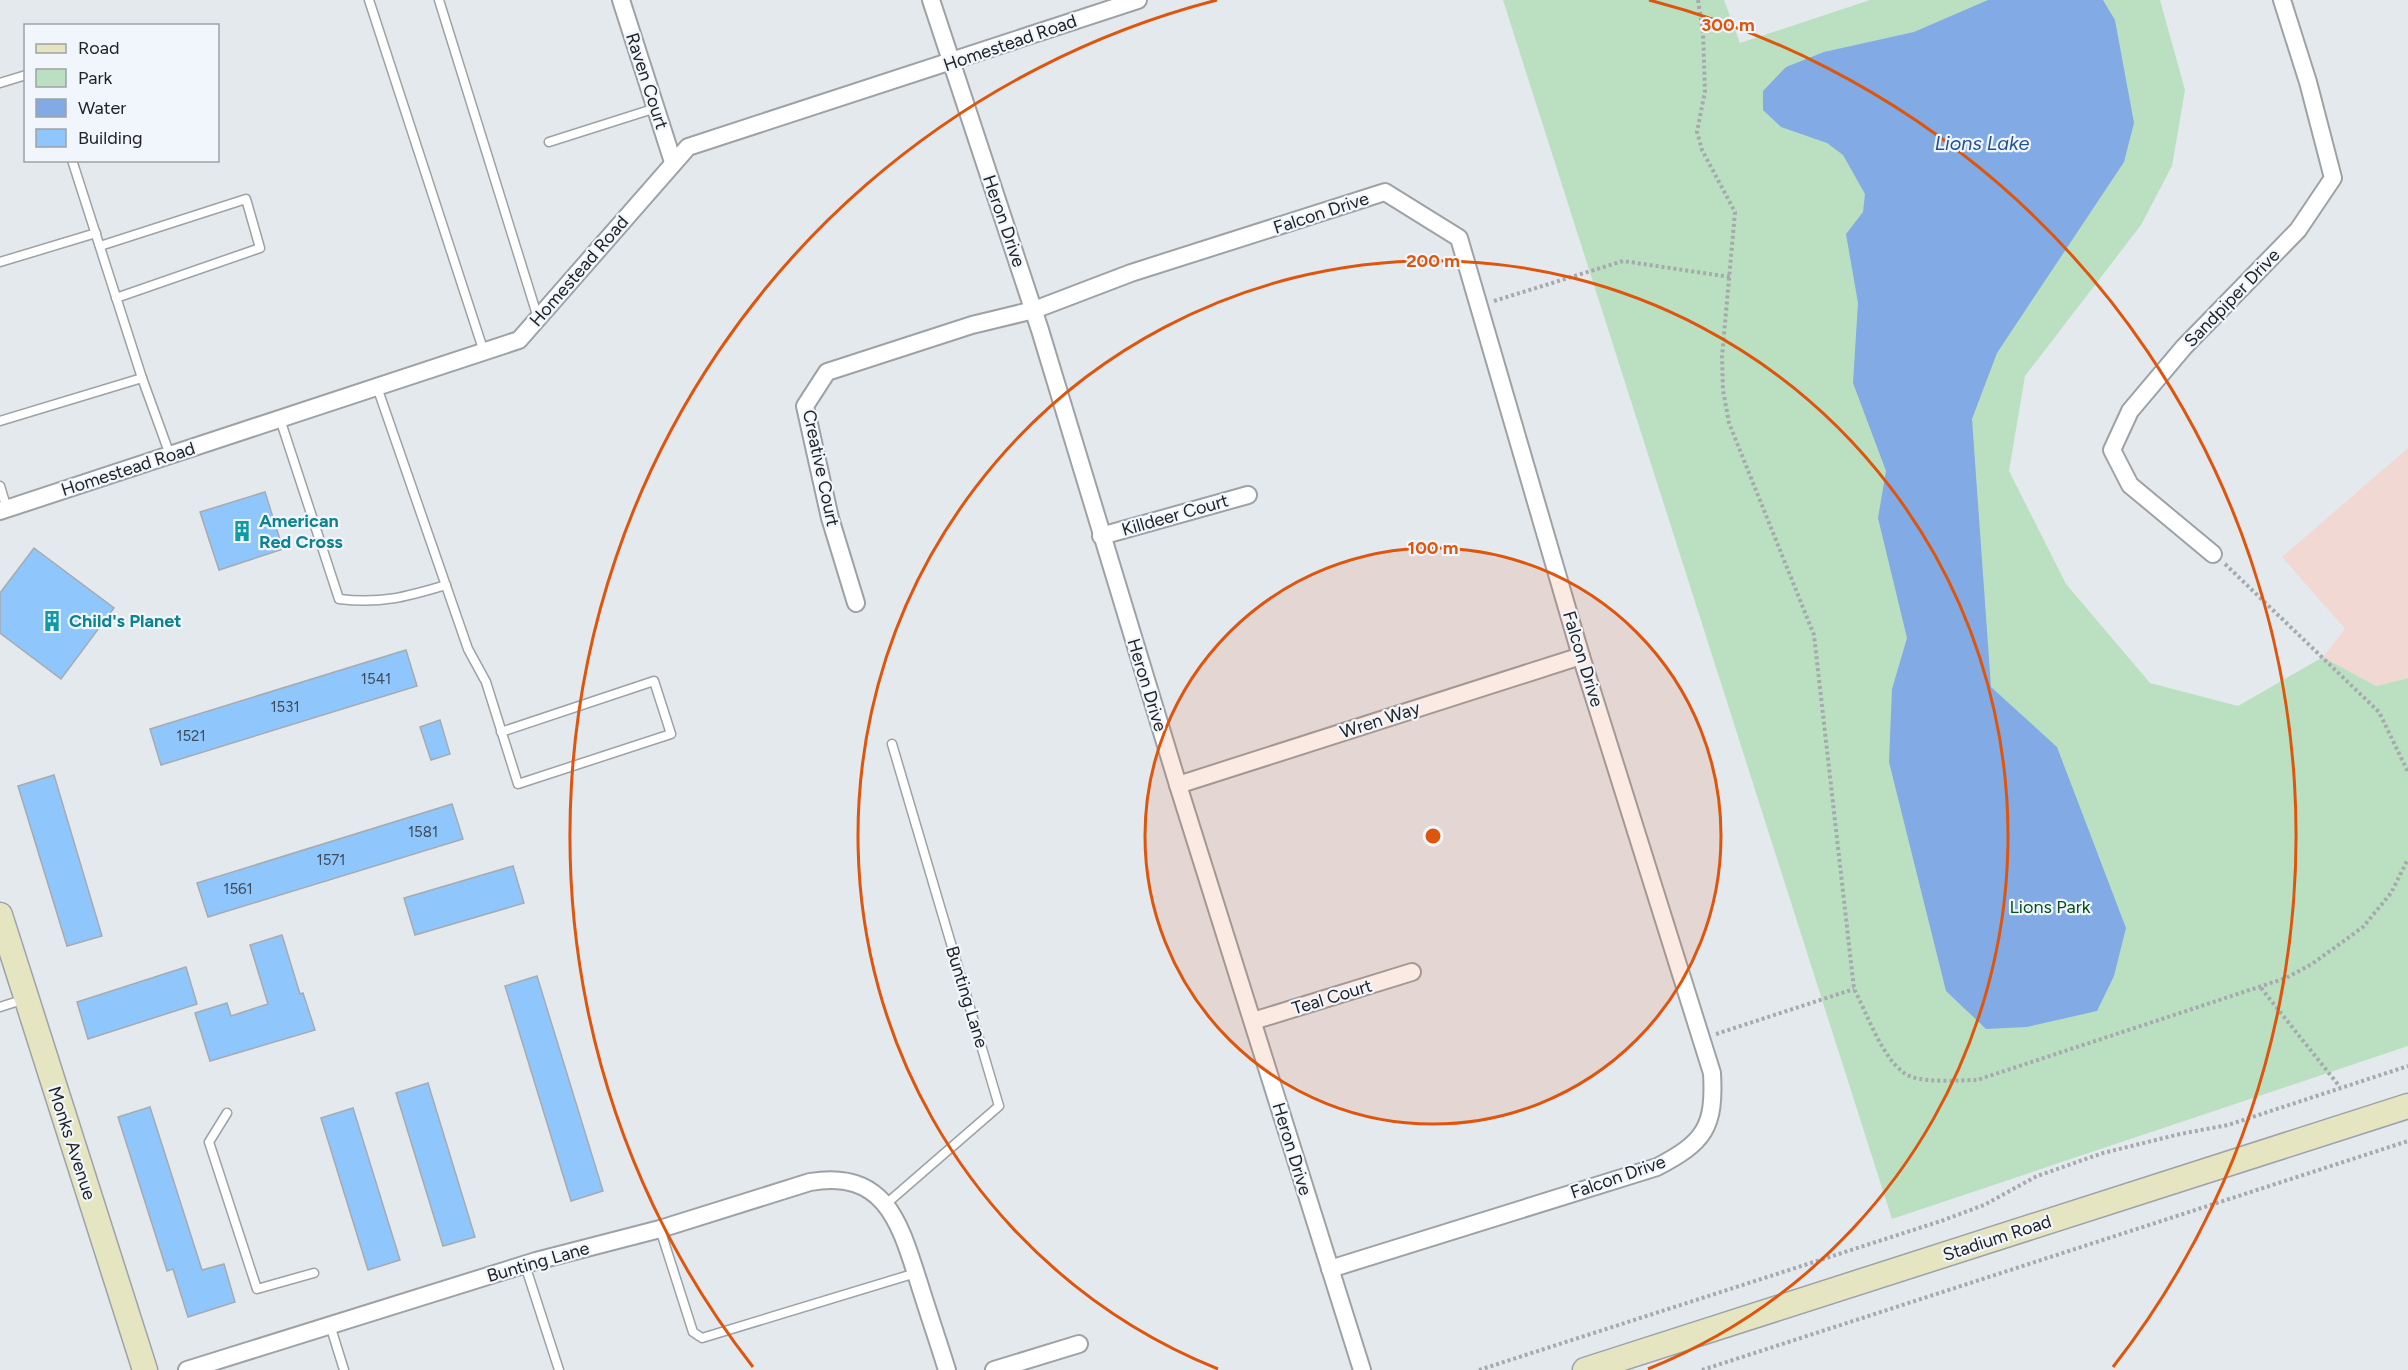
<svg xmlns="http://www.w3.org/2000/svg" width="2408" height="1370" font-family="Figtree,sans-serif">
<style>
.industrial{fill:#f2d8d3}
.green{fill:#bbe0c1}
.water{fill:#82aae5}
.building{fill:#8fc6fc;stroke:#a6abb0;stroke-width:1.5}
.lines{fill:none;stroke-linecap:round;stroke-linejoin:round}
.lane-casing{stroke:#9da2a7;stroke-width:11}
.street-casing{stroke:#9da2a7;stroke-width:20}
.secondary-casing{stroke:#9da2a7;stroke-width:27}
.path{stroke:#a6a9ae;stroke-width:4;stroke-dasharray:3 3;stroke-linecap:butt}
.lane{stroke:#fff;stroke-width:8}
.street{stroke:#fff;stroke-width:16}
.secondary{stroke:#e5e5c2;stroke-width:24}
.ring{fill:none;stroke:#de560d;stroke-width:3}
.labels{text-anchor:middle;stroke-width:4.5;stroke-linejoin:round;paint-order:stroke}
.number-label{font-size:15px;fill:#3d4c5b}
.street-label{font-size:18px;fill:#222325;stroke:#f1f6fc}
.culture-label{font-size:18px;font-weight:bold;fill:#0d838f;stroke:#f1f6fc;text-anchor:start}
.park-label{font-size:18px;fill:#034f21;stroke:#f1f6fc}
.water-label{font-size:20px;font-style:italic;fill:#1f5197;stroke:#f1f6fc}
.centre{fill:#de560d;stroke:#f1f6fc;stroke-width:3}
.ring-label{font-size:18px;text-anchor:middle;font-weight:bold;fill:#de560d;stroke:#f1f6fc;stroke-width:4.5;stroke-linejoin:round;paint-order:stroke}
</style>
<rect width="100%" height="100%" fill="#e4e9ee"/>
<!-- industrial -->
<polygon class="industrial" points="2408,448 2408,678 2376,686 2323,657 2345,629 2282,557"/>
<!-- green -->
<polygon class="green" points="1503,0 1724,0 1740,43 1870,0 2160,0 2185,90 2172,166 2141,225 2025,376 2009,471 2066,584 2150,683 2238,706 2323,657 2376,686 2408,678 2408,1046 1892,1219"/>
<!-- water -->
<polygon class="water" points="1988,0 2103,0 2115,20 2134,123 2124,162 1997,353 1972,419 1991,687 2057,747 2126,928 2114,976 2097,1011 2027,1027 1986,1029 1946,991 1889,762 1892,689 1907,638 1878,518 1886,471 1853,383 1858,303 1846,234 1863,212 1865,194 1843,155 1827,143 1781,127 1763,110 1763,91 1786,67 1824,52 1914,32"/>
<!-- building -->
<g class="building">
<polygon points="265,492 283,549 219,570 200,512"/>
<polygon points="34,548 114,608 61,679 0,633 0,593"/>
<polygon points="406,650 417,686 161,765 150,729"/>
<polygon points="440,720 450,754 431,760 420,727"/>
<polygon points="54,775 102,936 67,946 18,786"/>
<polygon points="452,804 463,839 208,917 197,883"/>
<polygon points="513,866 524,903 415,935 404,898"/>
<polygon points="282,935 300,994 303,993 315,1030 210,1061 195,1013 227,1003 231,1016 268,1004 250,945"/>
<polygon points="186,967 197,1004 88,1039 77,1002"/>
<polygon points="537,976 603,1191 571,1201 505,986"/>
<polygon points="428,1083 475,1237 443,1246 396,1093"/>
<polygon points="150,1107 202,1270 224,1264 235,1302 188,1317 173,1269 167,1271 118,1117"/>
<polygon points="353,1108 400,1260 368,1270 321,1118"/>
</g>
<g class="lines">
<defs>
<g id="lane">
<polyline points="369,0 484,352"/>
<polyline points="439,0 538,318"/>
<polyline points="0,83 26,75"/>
<polyline points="549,142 656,108"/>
<polyline points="72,160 142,378"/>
<polyline points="100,246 246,199 260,248 116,298"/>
<polyline points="0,262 96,233"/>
<polyline points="377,387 468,649 486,682 518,784 671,734 654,681 501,732"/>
<path d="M280,419l59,180c42,5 67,-2 107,-14"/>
<polyline points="0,421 142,378 170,455"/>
<polyline points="0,486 7,509"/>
<polyline points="0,1007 25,999"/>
<polyline points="227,1113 209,1142 257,1289 314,1273"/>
<polyline points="886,1204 999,1106 892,744"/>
<polyline points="660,1229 693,1332 702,1338 916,1273"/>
<polyline points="525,1265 559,1370"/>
<polyline points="330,1325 344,1370"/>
</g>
<g id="street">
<polyline points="621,0 673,162"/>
<polyline points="931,0 1040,330 1178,785 1362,1370"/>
<polyline points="0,511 519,340 688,147 1138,0"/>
<polyline points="1101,536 1248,495"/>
<polyline points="2213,554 2130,485 2112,450 2130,411 2184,347 2298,230 2333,178 2308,82 2282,0"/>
<path d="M856,603l-26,-85 -25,-112 22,-34 145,-47 62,-15 97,-37 254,-81 74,46 122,418 131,417c3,54 -7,69 -55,94l-327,102"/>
<polyline points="1178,785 1581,656"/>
<polyline points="1253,1021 1412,972"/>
<path d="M187,1370l349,-109 124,-32 150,-47c76,-13 90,42 109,101 9,29 19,58 28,87"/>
<polyline points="994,1370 1079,1344"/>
</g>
<g id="secondary">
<polyline points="0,915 145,1370"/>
<polyline points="1585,1370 2408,1106"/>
</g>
</defs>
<!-- lane casing -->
<use href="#lane" class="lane-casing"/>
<!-- street casing -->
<use href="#street" class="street-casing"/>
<!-- secondary casing -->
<use href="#secondary" class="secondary-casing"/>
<!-- path -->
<g class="path">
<path d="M1698,0l5,32 2,59 -8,41 5,18 33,62 -13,145 1,33 6,33 85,212 40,354c13,24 27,67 50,84 15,11 55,7 73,7l309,-102 26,-14 51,-37 28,-34 17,-34"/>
<polyline points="1494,301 1623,261 1730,277"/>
<polyline points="2225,564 2379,712 2408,772"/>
<polyline points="2261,988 2340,1087"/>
<polyline points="1716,1034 1854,989"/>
<polyline points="1479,1370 1941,1221 1984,1205 2037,1176 2103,1153 2180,1134 2228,1125 2408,1066"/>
<polyline points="1702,1370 2408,1141"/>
</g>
<!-- lane -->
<use href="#lane" class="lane"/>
<!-- street -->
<use href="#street" class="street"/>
<!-- secondary -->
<use href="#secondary" class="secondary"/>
</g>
<!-- distance rings -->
<circle cx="1433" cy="836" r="288" fill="#de560d" fill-opacity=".12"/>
<g class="ring">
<circle cx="1433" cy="836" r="288"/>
<path d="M1218 1369A575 575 0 1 1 1648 1369"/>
<path d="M753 1367A863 863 0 0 1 1217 0M1649 0A863 863 0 0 1 2113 1367"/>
</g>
<!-- icons -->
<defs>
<symbol id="building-bare" viewBox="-9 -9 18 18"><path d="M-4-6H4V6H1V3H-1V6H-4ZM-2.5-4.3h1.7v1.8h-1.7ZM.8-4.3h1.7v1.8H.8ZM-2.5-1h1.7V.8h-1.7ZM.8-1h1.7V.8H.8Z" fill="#0f9aa8" stroke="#f1f6fc" stroke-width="2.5" paint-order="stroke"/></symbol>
</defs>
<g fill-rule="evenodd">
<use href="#building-bare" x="227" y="516" width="30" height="30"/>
<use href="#building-bare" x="37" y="606" width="30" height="30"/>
</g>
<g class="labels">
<!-- number labels -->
<g class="number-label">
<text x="376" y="684">1541</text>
<text x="285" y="712">1531</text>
<text x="191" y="741">1521</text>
<text x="423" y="837">1581</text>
<text x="331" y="865">1571</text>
<text x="238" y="894">1561</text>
</g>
<!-- street labels -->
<g class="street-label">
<text transform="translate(1010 43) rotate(-19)" y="6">Homestead Road</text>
<text transform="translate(647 81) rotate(72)" y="6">Raven Court</text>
<text transform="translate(1321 213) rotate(-18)" y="6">Falcon Drive</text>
<text transform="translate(1004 221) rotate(71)" y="6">Heron Drive</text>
<text transform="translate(579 271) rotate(-49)" y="6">Homestead Road</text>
<text transform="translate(2232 298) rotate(-46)" y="6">Sandpiper Drive</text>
<text transform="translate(821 468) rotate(78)" y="6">Creative Court</text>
<text transform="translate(128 469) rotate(-18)" y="6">Homestead Road</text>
<text transform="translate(1175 515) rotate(-16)" y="6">Killdeer Court</text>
<text transform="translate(1583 659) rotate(73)" y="6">Falcon Drive</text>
<text transform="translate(1147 685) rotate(73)" y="6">Heron Drive</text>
<text transform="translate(1380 720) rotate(-18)" y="6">Wren Way</text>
<text transform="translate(967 997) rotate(73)" y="6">Bunting Lane</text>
<text transform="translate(1332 997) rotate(-17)" y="6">Teal Court</text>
<text transform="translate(72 1143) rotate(72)" y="6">Monks Avenue</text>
<text transform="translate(1292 1149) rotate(73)" y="6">Heron Drive</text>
<text transform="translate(1618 1177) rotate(-19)" y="6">Falcon Drive</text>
<text transform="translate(1997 1238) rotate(-18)" y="6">Stadium Road</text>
<text transform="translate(538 1262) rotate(-16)" y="6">Bunting Lane</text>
</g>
<!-- culture labels -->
<g class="culture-label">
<text x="259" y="527">American<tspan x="259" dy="21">Red Cross</tspan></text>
<text x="69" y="627">Child's Planet</text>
</g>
<!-- park labels -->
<g class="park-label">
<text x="2050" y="913">Lions Park</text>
</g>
<!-- water labels -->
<g class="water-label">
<text x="1982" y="150">Lions Lake</text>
</g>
</g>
<circle cx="1433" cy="836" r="9" class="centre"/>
<g class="ring-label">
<text x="1728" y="31">300 m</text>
<text x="1433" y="267">200 m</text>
<text x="1433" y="554">100 m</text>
</g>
<!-- legend -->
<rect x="24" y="24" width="195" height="138" fill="#f1f6fc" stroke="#9ea2a6" stroke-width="1.5"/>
<rect x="36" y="44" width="30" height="9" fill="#e5e5c2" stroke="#9ea2a6" stroke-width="1.5"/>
<text x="78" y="54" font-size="18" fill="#222325">Road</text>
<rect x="36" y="69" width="30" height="18" fill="#bbe0c1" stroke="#9ea2a6" stroke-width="1.5"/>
<text x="78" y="84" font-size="18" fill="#222325">Park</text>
<rect x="36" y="99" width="30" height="18" fill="#82aae5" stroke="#9ea2a6" stroke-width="1.5"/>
<text x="78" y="114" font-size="18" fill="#222325">Water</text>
<rect x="36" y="129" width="30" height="18" fill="#8fc6fc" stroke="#9ea2a6" stroke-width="1.5"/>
<text x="78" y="144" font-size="18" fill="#222325">Building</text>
</svg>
